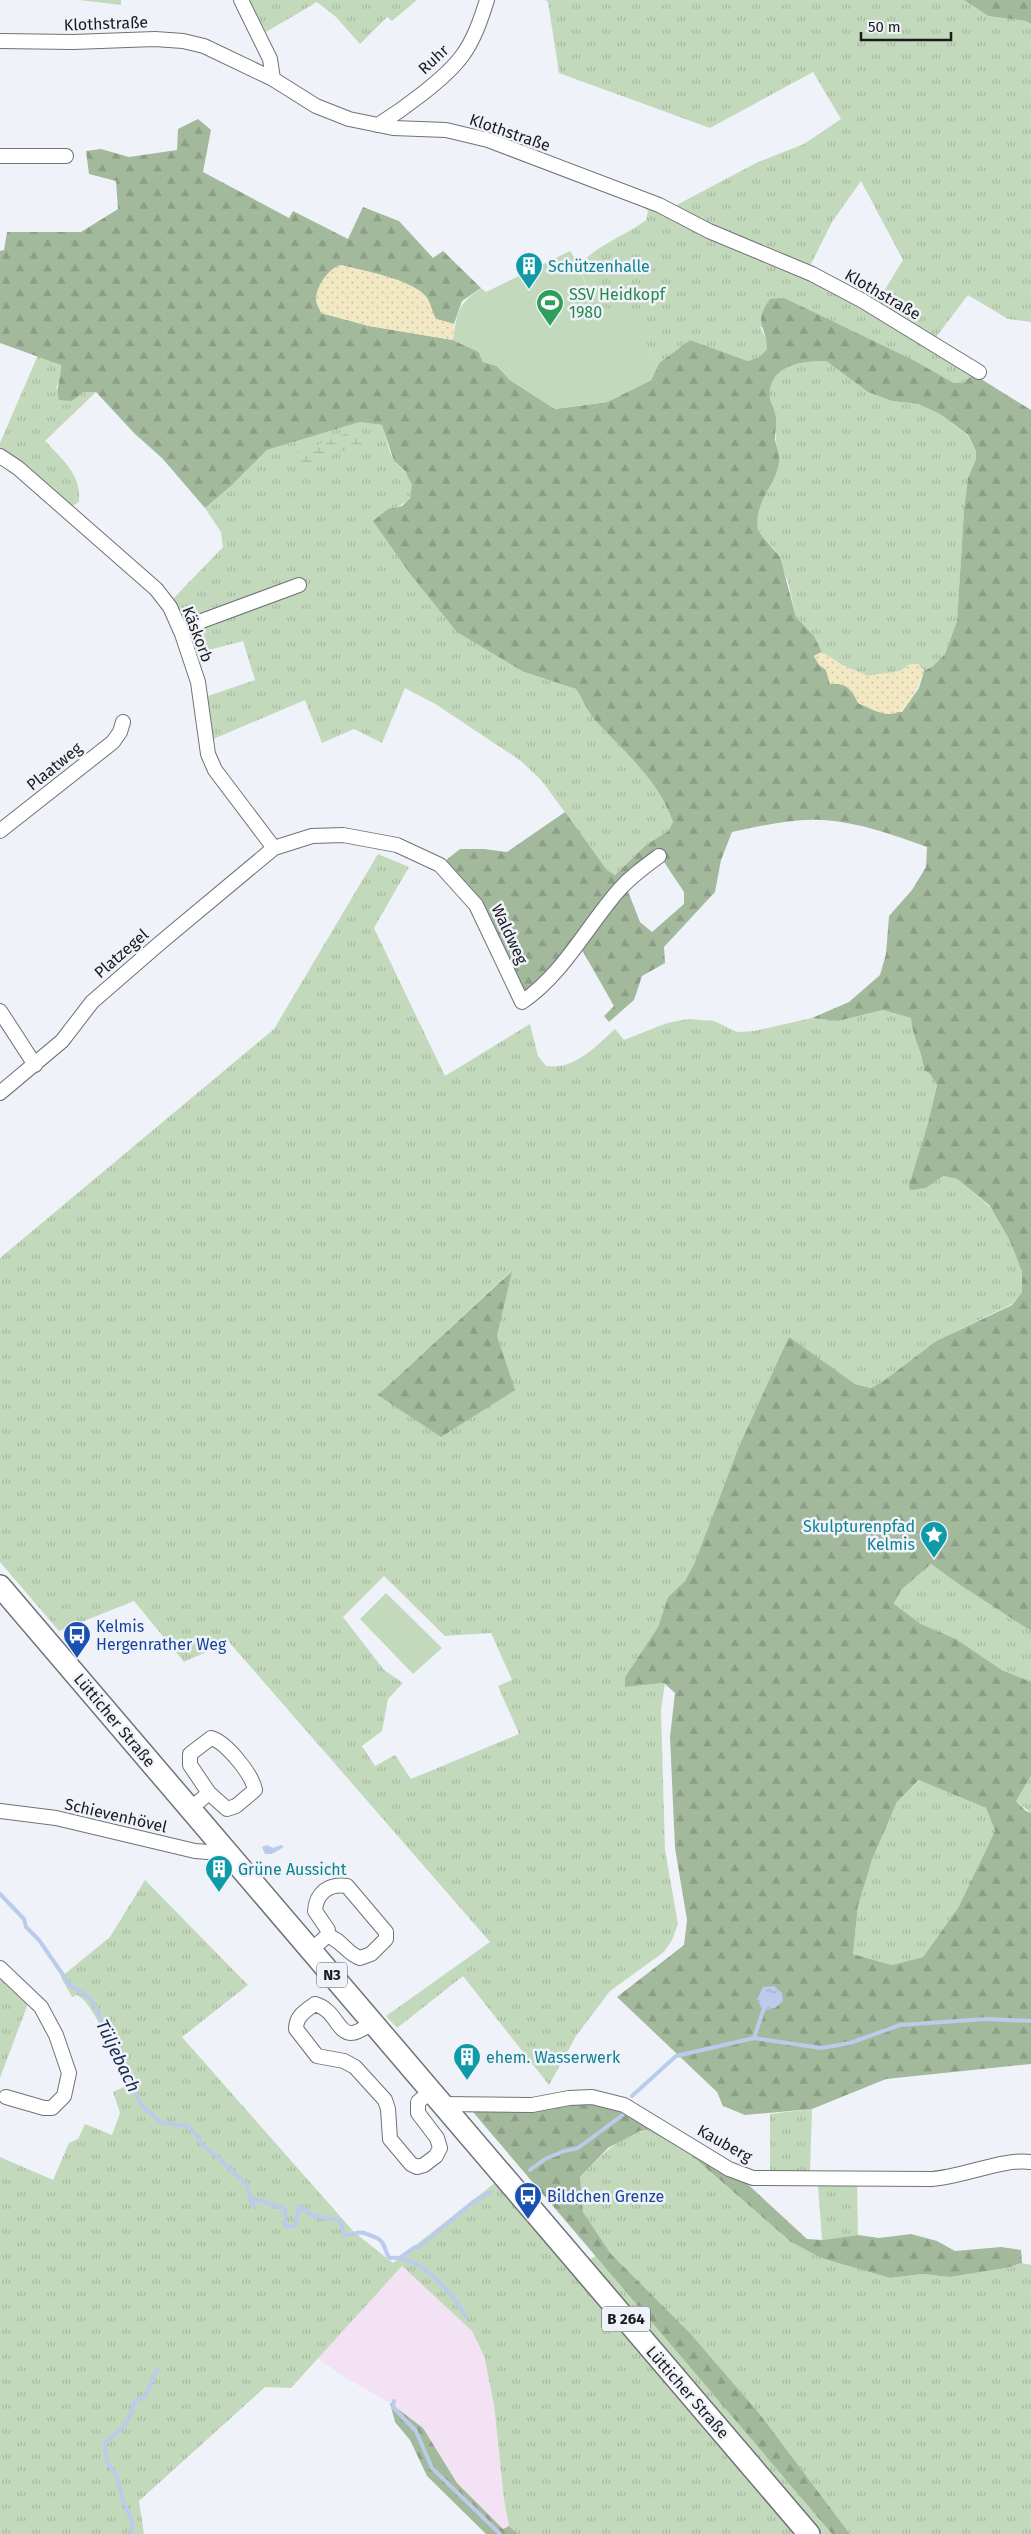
<svg xmlns="http://www.w3.org/2000/svg" width="1031" height="2534" font-family="'Fira Sans',sans-serif">
<style>
.commercial{fill:#f3e2f3}
.grass{fill:url(#grass-tufts);fill-rule:evenodd}
.forest{fill:url(#forest-firs);fill-rule:evenodd}
.wetland{fill:url(#wetland-marsh)}
.sand{fill:url(#sand-dots)}
.pitch{fill:#c3d9bb}
.water{fill:url(#water-ripples)}
.lines{fill:none;stroke-linecap:round;stroke-linejoin:round}
.stream{stroke:#bbcbeb;stroke-width:4}
.minor-casing{stroke:#707278;stroke-width:16}
.primary-casing{stroke:#707278;stroke-width:24}
.minor{stroke:#fff;stroke-width:14}
.primary{stroke:#fff;stroke-width:21}
.labels{text-anchor:middle;stroke-width:5;stroke-linejoin:round;paint-order:stroke}
.shield{fill:#f0f2f9;stroke:#5a5c60;stroke-width:1}
.shield-label{font-size:15px;font-weight:bold;fill:#1a1b1e}
.street-label{font-size:16px;fill:#1a1b1e;stroke:#f0f2f9}
.culture-label{font-size:16px;fill:#0d838f;stroke:#f0f2f9;text-anchor:start}
.leisure-label{font-size:16px;fill:#27864d;stroke:#f0f2f9;text-anchor:start}
.transit-label{font-size:16px;fill:#164399;stroke:#f0f2f9;text-anchor:start}
.water-label{font-size:18px;font-style:italic;fill:#192a53;stroke:#f0f2f9}
</style>
<defs>
<pattern id="grass-tufts" width="24" height="20" patternUnits="userSpaceOnUse" patternTransform="scale(1.25)"><rect width="24" height="20" fill="#c3d9bb"/><path d="M3 7l-1-3M5 7V3M7 7l1-3M15 17l-1-3M17 17v-4M19 17l1-3" fill="none" stroke="#a7baa0"/></pattern>
<pattern id="forest-firs" width="22" height="20" patternUnits="userSpaceOnUse" patternTransform="scale(1.25)"><rect width="22" height="20" fill="#a3b99b"/><path d="M5 1l3.5 6h-7zM16 11l3.5 6h-7z" fill="#8c9e85"/></pattern>
<pattern id="wetland-marsh" width="20" height="14" patternUnits="userSpaceOnUse" patternTransform="scale(1.25)"><rect width="20" height="14" fill="#c3d9bb"/><path d="M1 5h8M5 5V1M11 12h8M15 12V8" fill="none" stroke="#a7baa0"/></pattern>
<pattern id="sand-dots" width="8" height="8" patternUnits="userSpaceOnUse" patternTransform="scale(1.25)"><rect width="8" height="8" fill="#f2e8c3"/><path d="M2 2h.1M6 6h.1" fill="none" stroke="#cfc6a7" stroke-width="1.8" stroke-linecap="round"/></pattern>
<pattern id="water-ripples" width="26" height="14" patternUnits="userSpaceOnUse" patternTransform="scale(1.25)"><rect width="26" height="14" fill="#bbcbeb"/><path d="M2 4q2-2 4 0t4 0M15 11q2-2 4 0t4 0" fill="none" stroke="#a0aec9"/></pattern>
</defs>
<rect width="100%" height="100%" fill="#f0f2f9"/>
<!-- commercial -->
<polygon class="commercial" points="402,2266 472,2331 484,2356 494,2404 504,2500 509,2526 503,2529 457,2483 423,2428 390,2403 346,2378 317,2358"/>
<!-- grass -->
<g class="grass">
<polygon points="79,0 121,0 121,5"/>
<polygon points="249,0 417,0 392,21 387,17 360,44 336,17 317,2 266,32"/>
<path d="M545,0h419l24,16 38,5 5,3v298l-23,-3 -40,-24 -38,50 43,29 -8,8 -11,1 -39,-22 -155,-34 7,13v9l-8,8 -11,4 -58,-21 -31,23 -13,-18 -53,-43 -14,-36c18,-22 45,-29 67,-46l2,-9 -10,-10 238,103 27,-44 -42,-79 -29,41 -23,46 -138,-60 87,-46 46,-18 37,-25 -28,-47 -103,56 -151,-55 -11,-71z"/>
<path d="M38,355l23,10 1,10 -6,13 16,13 12,-9h12l-51,49c17,18 37,34 34,61l-7,4 -7,-3 -65,-55v-5z"/>
<path d="M826,361l42,31 24,9 26,3 22,10 28,22 8,15v8l-8,19 -4,32 -7,111 -12,33 -12,12 -9,5 -6,-7 -10,1 -7,6 -33,5 -26,-11 -20,-13 -8,-16 -18,-19 -8,-35 -13,-32 -17,-19c-3,-28 10,-35 17,-58 4,-12 1,-23 1,-34 -1,-8 1,-16 0,-23 -1,-7 -5,-12 -6,-19 -3,-32 32,-36 56,-36z"/>
<path d="M360,422l22,3c4,11 6,24 11,34 2,5 8,8 11,12 17,19 6,34 -16,38l136,163 52,17c6,9 11,21 18,30 29,32 64,60 79,103l-5,9 -22,14 -31,30 -8,-5 -65,-89 -21,-20 -84,-56 -32,-17 -23,55 -28,-14 -32,14 -17,-43 -94,40 -6,-43 50,-17 -12,-39 -50,13 -22,-53 52,-54 -2,-15 -16,-24 27,-23 35,-35z"/>
<path d="M378,854l31,13 -35,61 71,148 85,-52 8,32 8,10c29,4 49,-19 69,-37l9,11 43,-17 21,-4 26,2 23,11 17,-1 58,-13 26,3 45,-11 28,8c1,20 11,31 13,52l6,4 7,11 -9,38 -19,62 1,4 16,-1 16,-12 15,3 32,27 21,35 12,31v20l-10,12 -76,37 -50,38 -15,9 -16,-4 -66,-46 -50,108 -44,116 -10,19 -17,16 -10,30 -33,50v10l40,-4 -4,26 4,141 13,74 -6,16 -8,12 -54,39 -34,45 -27,49 -86,-109 -66,52 -11,-12 104,-74 -261,-300 -45,20 -50,-61 -75,30 -59,-69v-304l274,-229zM511,1271l-14,65 -119,59zM384,1576l61,60 46,-3 21,47 -14,6 21,48 -108,45 -16,-24 -20,11 -13,-20 20,-15 6,-32 15,-16 -19,-13 -41,-53z"/>
<polygon points="931,1564 960,1585 1031,1631 1031,1682 1002,1670 956,1639 921,1624 894,1605 901,1590"/>
<polygon points="1031,1776 1031,1813 1016,1801"/>
<polygon points="920,1780 986,1808 995,1831 958,1908 923,1957 892,1965 853,1954 858,1906 872,1860 897,1802"/>
<path d="M145,1880l103,105 -66,52 172,195 39,31 103,-81 73,88 27,-14 236,278h-314l-9,-8 -5,-26 -10,-96 -10,-48 -12,-25 -70,-65 -111,122 -26,-1 -126,114 5,33h-144v-377l53,23 16,-37 9,-4 7,-15 27,11 8,-22 -7,-21 15,-7c-9,-19 -34,-83 -51,-90l-5,2 -11,-20 49,-40z"/>
<polygon points="0,1973 29,2001 0,2078"/>
<polygon points="812,2109 810,2172 770,2173 770,2114"/>
<path d="M648,2130l42,24 101,88 30,16 69,20 33,-4 27,3 56,-9 16,-5 9,2v269h-181l-91,-121 -69,-80 -79,-79 -28,-42 -3,-35c19,-19 40,-43 68,-47z"/>
<polygon points="857,2185 858,2235 822,2240 818,2186"/>
</g>
<!-- forest -->
<g class="forest">
<polygon points="964,0 1031,0 1031,24 1026,21 988,16"/>
<path d="M198,119l13,11 -8,42 86,46 4,-7 55,28 15,-32 36,14 34,37 10,-7 38,37 -19,13 -8,23 -18,-5c-4,-6 -5,-15 -9,-21 -14,-19 -64,-27 -86,-33l-20,48 48,13 84,14 26,12 4,10 14,4 13,14 45,29 52,-7 44,-22 8,-17 31,-23 58,21 11,-4 8,-8c0,-24 -15,-24 3,-50l14,-1 131,63 39,22 11,-1 8,-8 58,36v1221l-71,-46 -29,-21 -30,26 -7,14 27,20 35,15 46,31 29,12v94l-15,25 10,10 5,2v251l-145,15 -74,30 -67,6 -22,-9 -6,-14 -100,-95 67,-52 3,-25 -12,-72 -5,-111 5,-44 -11,-10 -39,4v-10l33,-50 10,-30 17,-16 10,-19 44,-116 50,-109 66,47 16,4 15,-9 50,-38 76,-36 10,-13v-20l-12,-31 -21,-36 -32,-26 -14,-3 -17,12 -16,2 -1,-5 19,-62 9,-38 -7,-11 -6,-4c-2,-21 -12,-32 -13,-52l-28,-8 -45,11 -26,-3 37,-16 31,-27 6,-21 3,-38 23,-26 14,-23 1,-20c-33,-12 -69,-25 -104,-27 -30,-2 -62,6 -91,12l-11,28 -6,32 -51,55 1,16 -23,13 -8,24 -25,22 -5,-6 10,-10 -36,-63 -56,59 -46,-97 -36,-40 20,-16h24l23,3 58,-40 42,58 8,5 31,-30 22,-14 5,-9c-15,-43 -50,-71 -79,-103 -7,-9 -12,-21 -18,-30l-52,-17 -67,-40 -46,-57 -38,-54 15,-12 14,-3 8,-8 2,-13 -7,-14 -11,-10 -12,-36 -22,-3 -93,28 -35,35 -27,23 -43,-50 -27,-24 -39,-42h-12l-12,9 -13,-1c-4,-15 3,-21 2,-35l-61,-22v-92l4,-1 3,-18h74l37,-23 -2,-28 -27,-7 -3,-23 15,-2 28,8 48,-7 1,-21zM826,361l42,31 24,9 26,3 22,10 28,21 8,16v8l-8,19 -4,32 -7,111 -12,33 -12,12 -9,5 -5,17 -17,24 -25,-1 -19,-8c-6,-14 -12,-21 -28,-19l-4,-14 -7,-6 -5,-8 8,-4 -8,-16 -18,-19 -16,-60 -22,-26c-4,-32 17,-42 21,-69 1,-8 -3,-15 -4,-23 0,-7 2,-15 1,-23 -1,-6 -5,-12 -6,-18 -3,-33 32,-37 56,-37zM658,853l26,39v12l-32,28 -12,-10 -16,-41zM919,1780l67,28 9,23 -37,77 -35,49 -31,8 -39,-11 5,-48 14,-46 25,-58z"/>
<polygon points="512,1271 497,1336 515,1390 441,1437 378,1395"/>
<polygon points="590,2102 624,2110 741,2178 807,2239 822,2240 858,2235 879,2238 911,2234 937,2241 955,2251 1001,2247 1021,2250 1022,2263 1006,2268 950,2277 923,2274 890,2278 821,2258 791,2242 690,2154 648,2130 640,2131 608,2148 580,2177 583,2212 611,2254 690,2333 759,2413 850,2534 832,2534 473,2112 533,2109"/>
<polygon points="390,2403 423,2428 457,2483 503,2529 509,2526 518,2534 486,2534 427,2476 410,2440 395,2422"/>
</g>
<!-- wetland -->
<polygon class="wetland" points="357,429 362,431 365,440 360,447 346,450 305,466 298,463 295,456 301,448 317,445"/>
<!-- sand -->
<g class="sand">
<path d="M341,265c22,6 72,14 86,33 4,6 5,14 9,21l18,5 -1,16 -84,-14 -48,-13c-1,-3 -4,-8 -5,-12 -1,-13 12,-33 25,-36z"/>
<path d="M822,652l20,13 26,11 33,-5 7,-6 10,-1 6,7c-4,13 -8,20 -15,31 -15,21 -31,10 -51,1 -6,-14 -12,-21 -28,-19l-4,-14 -7,-5 -5,-9z"/>
</g>
<!-- pitch -->
<g class="pitch">
<path d="M570,251l6,9 17,42 58,28 -5,15 13,18 -8,17 -44,22 -52,7 -45,-29 -13,-14 -14,-4 -4,-10 -26,-12c5,-29 3,-34 28,-52l5,4z"/>
<polygon points="386,1593 442,1648 413,1674 360,1619"/>
</g>
<!-- water -->
<g class="water">
<polygon points="267,1845 273,1848 281,1845 284,1847 272,1854 265,1854 262,1847"/>
<polygon points="774,1986 782,1993 783,2001 775,2008 763,2011 757,1999 763,1987"/>
</g>
<g class="lines">
<!-- stream -->
<g class="stream">
<path d="M0,1894l24,25 2,8 13,13 31,45 17,11 7,8 48,102 20,17 25,3 10,9 5,10 13,10 32,30 3,12 35,12v17h10l4,-20 14,10 27,4 4,15c7,1 14,-4 20,-2 3,1 15,5 17,8 5,5 4,13 9,17 32,-3 60,34 76,58"/>
<polyline points="754,2038 763,2011"/>
<polyline points="632,2096 676,2056 754,2038 821,2048 850,2043 900,2025 986,2019 1031,2021"/>
<polyline points="530,2170 545,2159 564,2151 578,2148 624,2114"/>
<polyline points="250,2197 255,2208"/>
<polyline points="401,2257 415,2247 419,2247 473,2202 491,2192"/>
<polyline points="394,2401 393,2407 416,2431 432,2468 500,2534"/>
<path d="M131,2534l2,-10 -10,-24 -7,-26 -9,-11 -2,-20c10,-9 19,-14 25,-27 2,-5 2,-10 5,-15l10,-4 12,-28"/>
</g>
<defs>
<g id="minor">
<polyline points="241,0 270,59 273,79"/>
<polyline points="0,41 73,42 155,39 183,41 204,46 273,79 316,106 349,119 393,128 446,130 488,140 659,205 709,231 812,274 863,301 979,372"/>
<path d="M378,125c24,-15 67,-46 84,-69 12,-16 19,-37 25,-56"/>
<polyline points="0,156 66,156"/>
<polyline points="0,456 18,468 156,589 170,607 182,634 198,682 208,754 215,770 274,848"/>
<polyline points="180,629 299,585"/>
<polyline points="0,831 113,742 120,732 123,722"/>
<polyline points="0,1011 35,1065"/>
<path d="M0,1093l62,-52 30,-39 68,-59 114,-95 38,-12 31,-1 54,10 43,20 36,40 46,97c41,-28 64,-74 96,-111 12,-14 26,-24 41,-35"/>
<path d="M190,1809l19,-16 18,16 9,-3 19,-16c-3,-16 -29,-48 -44,-52l-21,16v11l19,28"/>
<polyline points="0,1811 56,1818 195,1851 208,1852 222,1845"/>
<path d="M311,1950l16,-14 1,-6 -13,-19c1,-18 14,-28 32,-25l39,46v7l-15,15 -11,4c-13,-4 -20,-20 -33,-22"/>
<polyline points="0,1968 41,2007 56,2035 69,2073 64,2096 52,2108 44,2108 6,2097"/>
<path d="M371,2023c-35,28 -28,-11 -56,-19 -10,7 -19,12 -19,25l21,27 27,5 11,6 30,33 3,9 2,30 21,25 6,3 7,-2 12,-9 4,-8 -3,-10 -19,-25v-11l12,-10"/>
<path d="M442,2104l90,1 37,-7 23,-1 32,8 105,64 24,9 179,1c31,-2 71,-21 99,-17"/>
</g>
<polyline id="primary" points="0,1586 809,2534"/>
</defs>
<!-- minor casing -->
<use href="#minor" class="minor-casing"/>
<!-- primary casing -->
<use href="#primary" class="primary-casing"/>
<!-- minor -->
<use href="#minor" class="minor"/>
<!-- primary -->
<use href="#primary" class="primary"/>
</g>
<!-- icons -->
<defs>
<symbol id="building-pin" viewBox="-11 -11 22 30"><path d="M0 17L-7.5 6A9.5 9.5 0 1 1 7.5 6Z" fill="#0f9aa8" stroke="#f0f2f9"/><path d="M-4-6H4V6H1V3H-1V6H-4ZM-2.5-4.3h1.7v1.8h-1.7ZM.8-4.3h1.7v1.8H.8ZM-2.5-1h1.7V.8h-1.7ZM.8-1h1.7V.8H.8Z" fill="#fff"/></symbol>
<symbol id="stadium-pin" viewBox="-11 -11 22 30"><path d="M0 17L-7.5 6A9.5 9.5 0 1 1 7.5 6Z" fill="#2e9e5b" stroke="#f0f2f9"/><path d="M0-5a6.5 5 0 1 0 0 10a6.5 5 0 1 0 0-10ZM-3.5-1.8h7v3.6h-7Z" fill="#fff"/></symbol>
<symbol id="sight-pin" viewBox="-11 -11 22 30"><path d="M0 17L-7.5 6A9.5 9.5 0 1 1 7.5 6Z" fill="#0f9aa8" stroke="#f0f2f9"/><path d="M0-6L1.8-2.2L6-1.7L2.9 1.2L3.7 5.4L0 3.3L-3.7 5.4L-2.9 1.2L-6-1.7L-1.8-2.2Z" fill="#fff"/></symbol>
<symbol id="bus-pin" viewBox="-11 -11 22 30"><path d="M0 17L-7.5 6A9.5 9.5 0 1 1 7.5 6Z" fill="#1a4fb4" stroke="#f0f2f9"/><path d="M-5-6H5V4H4V6H2V4H-2V6H-4V4H-5ZM-3.5-4V0h7V-4ZM-3.5 1.2v1.5H-2V1.2ZM2 1.2v1.5H3.5V1.2Z" fill="#fff"/></symbol>
</defs>
<g fill-rule="evenodd">
<use href="#building-pin" x="513" y="250" width="32" height="43"/>
<use href="#stadium-pin" x="534" y="287" width="32" height="43"/>
<use href="#sight-pin" x="918" y="1519" width="32" height="43"/>
<use href="#bus-pin" x="61" y="1619" width="32" height="43"/>
<use href="#building-pin" x="203" y="1853" width="32" height="43"/>
<use href="#building-pin" x="451" y="2041" width="32" height="43"/>
<use href="#bus-pin" x="512" y="2180" width="32" height="43"/>
</g>
<g class="labels">
<!-- shield labels -->
<g class="shield">
<rect x="317" y="1962.5" width="30" height="25" rx="4"/>
<rect x="602" y="2306.5" width="48" height="25" rx="4"/>
</g>
<g class="shield-label">
<text x="332" y="1980">N3</text>
<text x="626" y="2324">B 264</text>
</g>
<!-- street labels -->
<g class="street-label">
<text transform="translate(106 23) rotate(-2)" y="6">Klothstraße</text>
<text transform="translate(433 59) rotate(-43)" y="6">Ruhr</text>
<text transform="translate(510 132) rotate(19)" y="6">Klothstraße</text>
<text transform="translate(883 294) rotate(30)" y="6">Klothstraße</text>
<text transform="translate(198 634) rotate(69)" y="6">Käskorb</text>
<text transform="translate(54 766) rotate(-39)" y="6">Plaatweg</text>
<text transform="translate(510 934) rotate(65)" y="6">Waldweg</text>
<text transform="translate(121 953) rotate(-41)" y="6">Platzegel</text>
<text transform="translate(115 1720) rotate(50)" y="6">Lütticher Straße</text>
<text transform="translate(116 1815) rotate(13)" y="6">Schievenhövel</text>
<text transform="translate(725 2143) rotate(29)" y="6">Kauberg</text>
<text transform="translate(688 2392) rotate(49)" y="6">Lütticher Straße</text>
</g>
<!-- culture labels -->
<g class="culture-label">
<text x="548" y="272">Schützenhalle</text>
<text x="915" y="1532" text-anchor="end">Skulpturenpfad<tspan x="915" dy="18">Kelmis</tspan></text>
<text x="238" y="1875">Grüne Aussicht</text>
<text x="486" y="2063">ehem. Wasserwerk</text>
</g>
<!-- leisure labels -->
<g class="leisure-label">
<text x="569" y="300">SSV Heidkopf<tspan x="569" dy="18">1980</tspan></text>
</g>
<!-- transit labels -->
<g class="transit-label">
<text x="96" y="1632">Kelmis<tspan x="96" dy="18">Hergenrather Weg</tspan></text>
<text x="547" y="2202">Bildchen Grenze</text>
</g>
<!-- water labels -->
<g class="water-label">
<text transform="translate(118 2056) rotate(64)" y="6">Tüljebach</text>
</g>
</g>
<!-- scale -->
<path d="M861 32v8h90v-8" fill="none" stroke="#1a1b1e" stroke-width="2.5"/>
<text x="868" y="32" font-size="15" fill="#1a1b1e" stroke="#f0f2f9" stroke-width="4" paint-order="stroke">50 m</text>
</svg>
